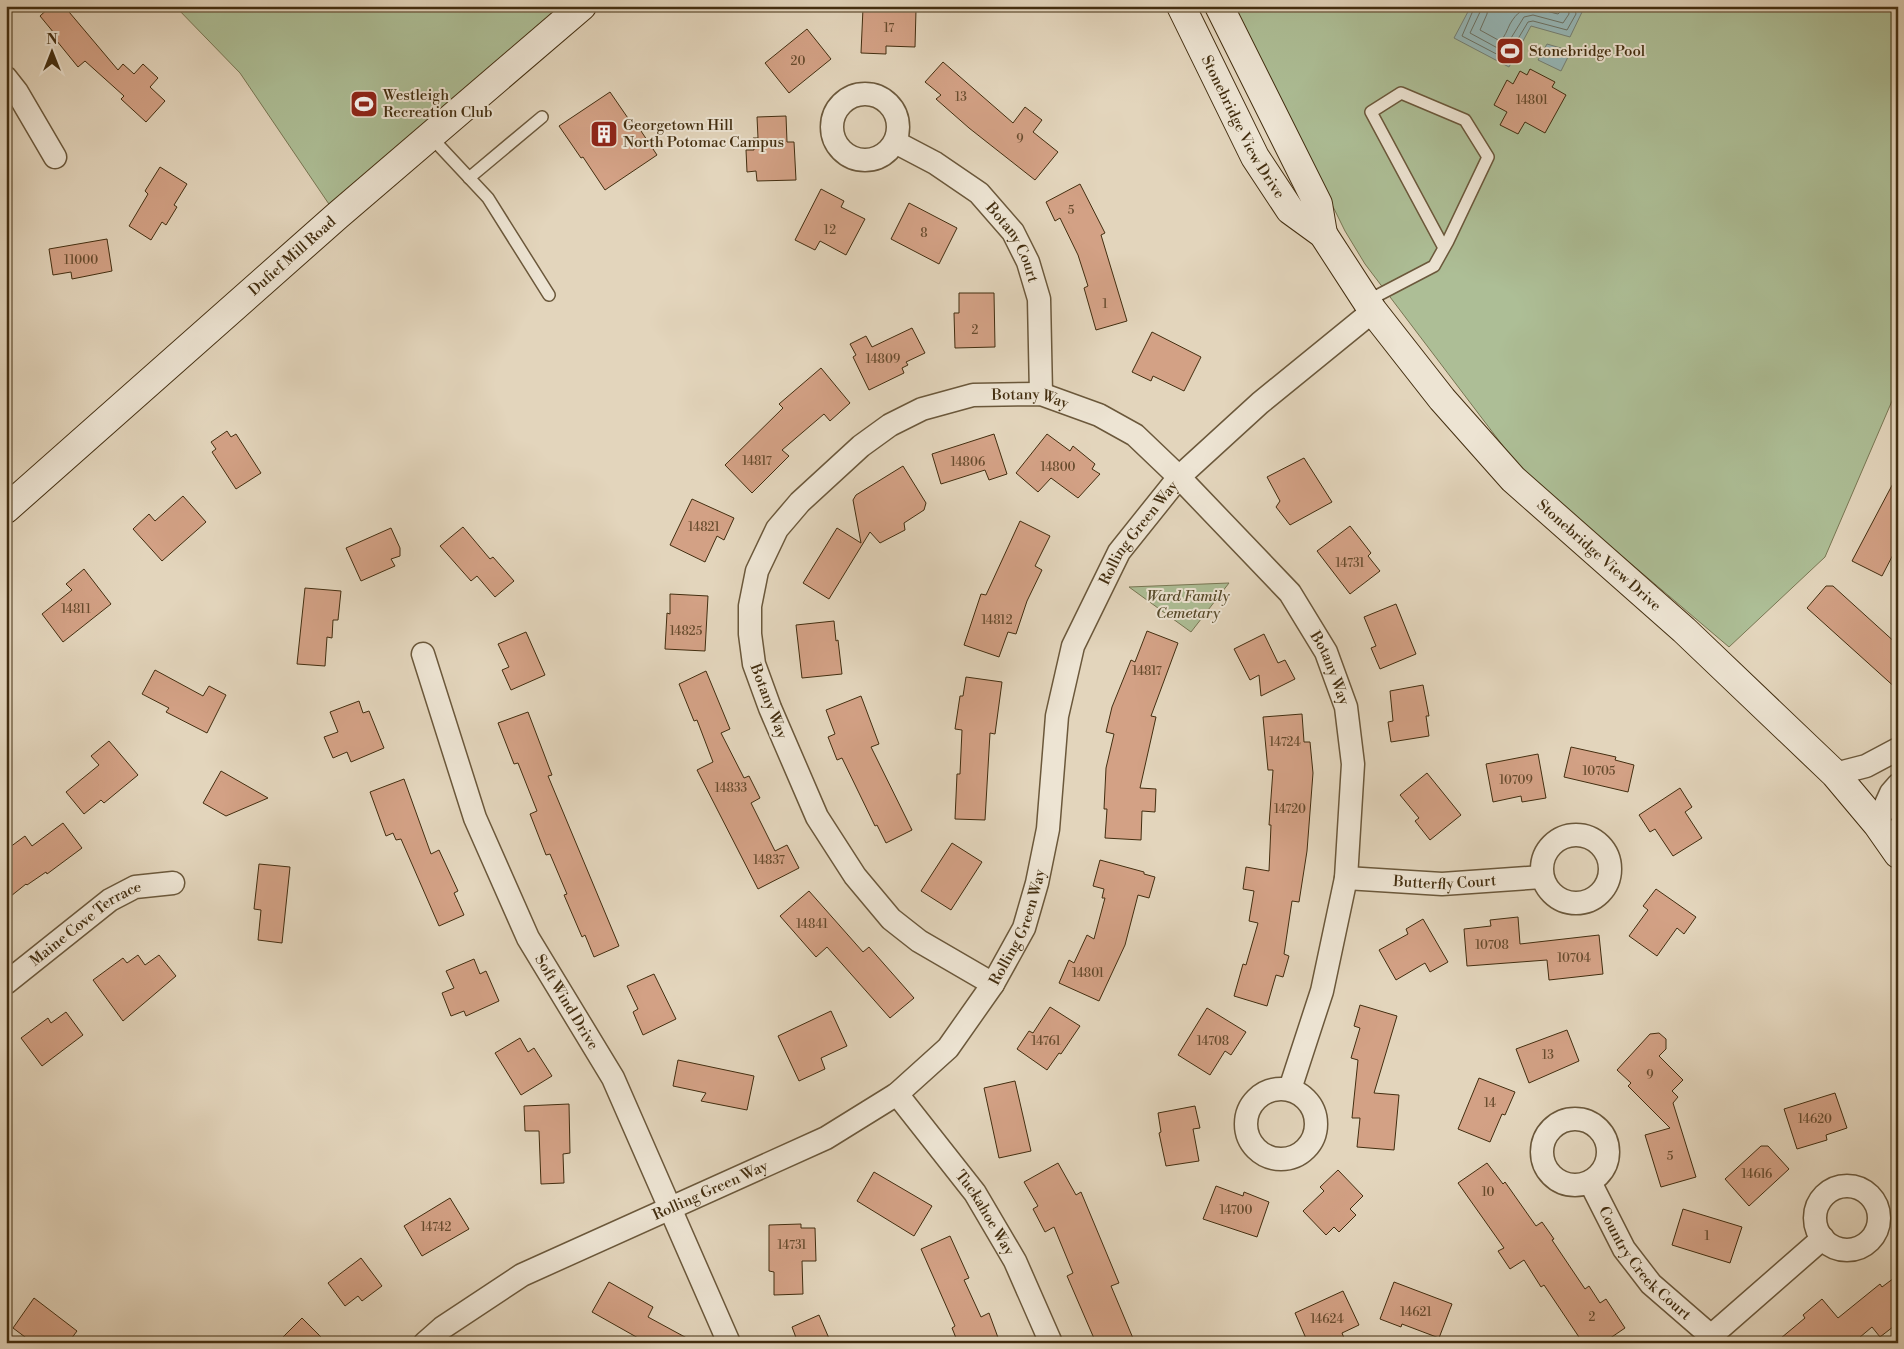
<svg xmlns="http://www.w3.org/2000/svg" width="1904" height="1349" font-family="'Libre Bodoni',serif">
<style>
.green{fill:#adbe96;stroke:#787653}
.water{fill:#96b7b7;stroke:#758074}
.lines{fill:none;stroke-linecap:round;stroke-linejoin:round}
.shore{stroke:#6c7264;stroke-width:1}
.building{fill:#d3a185;stroke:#432e10}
.lane-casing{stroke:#6b583b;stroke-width:14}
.street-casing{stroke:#6b583b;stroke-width:25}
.secondary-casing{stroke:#432e10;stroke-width:30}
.lane{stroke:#ede4d3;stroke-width:11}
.street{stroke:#ede4d3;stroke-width:22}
.secondary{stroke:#ede4d3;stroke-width:28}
.labels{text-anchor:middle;stroke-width:4;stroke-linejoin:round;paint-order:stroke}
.number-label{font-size:12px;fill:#674b2d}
.poi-label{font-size:15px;fill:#432e10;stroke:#ede4d3;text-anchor:start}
.street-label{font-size:15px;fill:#432e10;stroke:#ede4d3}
.park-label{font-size:15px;font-style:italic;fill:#584b2b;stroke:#ede4d3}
</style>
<rect width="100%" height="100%" fill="#e3d5bc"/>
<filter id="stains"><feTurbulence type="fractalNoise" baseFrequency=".004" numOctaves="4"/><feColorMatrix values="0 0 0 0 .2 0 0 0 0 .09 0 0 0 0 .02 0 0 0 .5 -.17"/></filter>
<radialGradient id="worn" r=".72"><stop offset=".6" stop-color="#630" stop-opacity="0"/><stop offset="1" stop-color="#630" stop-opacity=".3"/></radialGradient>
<!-- green -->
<g class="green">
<polygon points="175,6 582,6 337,216 240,73"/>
<polygon points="1234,6 1898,6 1898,387 1825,557 1729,647 1522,471 1365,264 1345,231"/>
<polygon points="1229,583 1191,632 1129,587"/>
</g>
<!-- water -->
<g class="water">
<polygon points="1471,6 1575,6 1583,10 1570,37 1531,26 1509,67 1454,38"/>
<polygon points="1547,44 1571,51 1561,71 1538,60"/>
</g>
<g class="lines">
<!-- shore -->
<g class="shore">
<polyline points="1475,6 1462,36 1506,59 1528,22 1533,21 1567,30 1576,14 1574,6"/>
<polyline points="1481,6 1480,12 1470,33 1503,51 1524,17 1533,15 1563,23 1569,14 1568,6"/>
<path d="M1488,6l-1,8 -7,16 20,11c5,-4 7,-11 10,-17 14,-24 26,-15 48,-10l2,-2v-6"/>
</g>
</g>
<!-- building -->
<g class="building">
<polygon points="51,6 64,6 118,70 123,64 134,74 143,64 158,78 150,87 165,101 146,122 121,99 124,96 85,61 78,67 52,35 54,33 40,16"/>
<polygon points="863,8 916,10 915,47 886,46 886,54 861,53"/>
<polygon points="807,29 831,59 789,93 765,63"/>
<polygon points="943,62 1013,123 1025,107 1042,120 1033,132 1058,152 1035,180 969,128 936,99 941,95 925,82"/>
<polygon points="1530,69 1555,82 1552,87 1566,95 1545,133 1525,122 1518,134 1500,125 1507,112 1494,105 1507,80 1513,84 1520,71 1527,75"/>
<polygon points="610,92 632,124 635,122 657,155 605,190 583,157 581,158 559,126"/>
<polygon points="786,116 787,142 794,142 796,180 757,181 756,171 747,172 746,150 754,150 753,138 758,138 757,117"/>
<polygon points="160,167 187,184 174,205 177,207 166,225 162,222 151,240 129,226 148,194 145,191"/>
<polygon points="1080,184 1105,233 1101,235 1127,321 1096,330 1084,288 1088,286 1078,255 1060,218 1055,221 1046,202"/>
<polygon points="821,189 844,201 841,207 865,219 846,255 820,241 815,250 795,240"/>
<polygon points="909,203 957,228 939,264 891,239"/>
<polygon points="107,239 112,271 72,279 71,272 53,275 49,249"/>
<polygon points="959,293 994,293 995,347 955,348 954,313 959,313"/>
<polygon points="912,328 925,353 906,362 908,365 902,368 904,373 869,390 853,357 856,355 850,344 866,336 872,347"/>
<polygon points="1152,332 1201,357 1184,391 1153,376 1151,381 1132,372"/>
<polygon points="821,368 850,403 830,421 824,414 782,450 789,456 752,493 725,465 783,408 779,404"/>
<polygon points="227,431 231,437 236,434 261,473 236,489 212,452 216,449 211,442"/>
<polygon points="994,434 1007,474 989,480 985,470 941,484 932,454"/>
<polygon points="1047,434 1070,451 1073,446 1095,464 1092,469 1100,474 1078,498 1051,478 1038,492 1016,473"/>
<polygon points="1304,458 1332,502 1290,525 1276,507 1280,501 1267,477"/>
<polygon points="903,466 926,503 924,510 904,523 905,530 880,543 870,532 829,599 803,583 837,528 861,543 853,500 856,495"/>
<polygon points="1898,474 1898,545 1882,576 1852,561"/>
<polygon points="183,496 206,522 162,561 133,529 149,514 155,521"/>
<polygon points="692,499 734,518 724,540 717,536 705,562 670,545"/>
<polygon points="1020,521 1050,536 1035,566 1042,570 1027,601 1016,634 1008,632 999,657 964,645 981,594 986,595"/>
<polygon points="1350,526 1371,553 1368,556 1380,571 1350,594 1317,551"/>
<polygon points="463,527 490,559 493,557 514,581 495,597 477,576 471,581 440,546"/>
<polygon points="391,528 400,548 400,556 391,559 395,566 361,581 346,548"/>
<polygon points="84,569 111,604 63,642 42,614 72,590 66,584"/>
<polygon points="1826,586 1833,586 1898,645 1898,690 1807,608"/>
<polygon points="305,588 341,591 338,620 333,620 332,638 327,637 325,666 297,664"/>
<polygon points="670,594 708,596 705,651 665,649 667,613 670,614"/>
<polygon points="1396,604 1416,654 1380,669 1371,648 1376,646 1364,617"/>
<polygon points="834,621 836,641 838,640 842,674 802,678 796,625"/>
<polygon points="1147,631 1178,643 1151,716 1156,717 1140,788 1156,789 1155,812 1142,811 1141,840 1105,838 1107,809 1104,809 1106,768 1114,734 1106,732 1112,707 1131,660 1135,662"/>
<polygon points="526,632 545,675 511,690 502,670 509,667 498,644"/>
<polygon points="1264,634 1278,663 1285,660 1295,679 1261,696 1259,675 1250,680 1234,649"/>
<polygon points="155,670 203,696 209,686 226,695 207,733 166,712 169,708 142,694"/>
<polygon points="706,671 730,729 721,733 744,778 749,776 760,798 751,803 775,851 787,845 799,868 758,889 697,770 713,762 697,720 694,721 679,684"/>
<polygon points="966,677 1002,682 995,734 990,733 985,820 955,819 957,774 960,774 962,730 955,729 960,696 963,696"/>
<polygon points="1423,685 1429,716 1426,716 1429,736 1391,742 1388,722 1393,721 1390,691"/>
<polygon points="861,696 879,744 871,747 912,830 886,843 877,825 875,826 842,758 837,760 828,737 835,734 826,710"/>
<polygon points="359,701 363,713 369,711 384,748 351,762 347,752 333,758 324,737 338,732 330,712"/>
<polygon points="528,712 552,775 548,776 619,946 594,957 585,935 582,937 564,895 567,894 550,854 546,855 530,814 537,811 518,763 514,764 498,723"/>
<polygon points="1302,714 1304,742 1310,742 1313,773 1307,851 1299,902 1292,901 1284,954 1289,956 1283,977 1276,975 1267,1006 1234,996 1243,964 1246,965 1258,923 1249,921 1254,891 1243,889 1246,867 1269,871 1271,825 1269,825 1273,770 1268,770 1263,717"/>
<polygon points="109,741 138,775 104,803 101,800 84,814 66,792 99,765 91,756"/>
<polygon points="1571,747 1616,757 1615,760 1634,765 1628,792 1564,777"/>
<polygon points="1538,754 1546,798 1522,802 1521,796 1493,802 1486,764"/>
<polygon points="221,771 268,798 226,816 203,803"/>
<polygon points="1427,773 1461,815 1430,840 1415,821 1419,818 1400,795"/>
<polygon points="404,779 431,854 439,850 458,891 454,893 464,915 439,926 401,839 396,840 393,833 386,836 370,792"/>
<polygon points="1680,788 1692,807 1685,812 1702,838 1673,856 1655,829 1650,832 1639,815"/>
<polygon points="63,823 82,848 47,874 46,872 27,885 26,884 6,900 6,850 25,836 32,846"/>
<polygon points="952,843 982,862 951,910 921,891"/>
<polygon points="1100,860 1144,872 1144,874 1155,877 1149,898 1138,895 1125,945 1099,1001 1059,983 1069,960 1074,963 1087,935 1094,939 1105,898 1102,898 1104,889 1093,886"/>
<polygon points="259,864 290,867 282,943 258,940 261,910 254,909"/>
<polygon points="1656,889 1696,917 1684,934 1677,928 1657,956 1629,936 1648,910 1643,906"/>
<polygon points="809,891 863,952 869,947 914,998 890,1018 827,947 816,957 780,916"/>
<polygon points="1518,917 1520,944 1599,935 1603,974 1549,980 1547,960 1467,966 1464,929 1491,926 1490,920"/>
<polygon points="1423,919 1448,962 1430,972 1425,963 1396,980 1379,950 1408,934 1406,929"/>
<polygon points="138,955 145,965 159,955 176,976 123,1021 93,980 123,958 127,963"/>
<polygon points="474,959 480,974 486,971 499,1001 466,1016 464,1011 451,1016 442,993 454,988 446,971"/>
<polygon points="654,974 676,1019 643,1035 633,1012 638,1009 627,986"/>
<polygon points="1360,1005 1397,1016 1374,1093 1399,1095 1394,1150 1357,1147 1360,1118 1352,1118 1358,1060 1351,1058 1360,1028 1354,1026"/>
<polygon points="1050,1007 1080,1026 1061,1054 1059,1053 1047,1070 1017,1049 1029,1031 1033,1033"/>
<polygon points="1207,1008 1246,1032 1231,1055 1225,1051 1210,1075 1178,1055"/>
<polygon points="831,1011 847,1046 821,1058 825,1069 799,1081 778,1036"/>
<polygon points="66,1012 83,1035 42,1066 21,1038 48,1018 51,1023"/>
<polygon points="1567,1030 1579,1061 1529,1083 1516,1049"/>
<polygon points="1659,1033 1666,1039 1666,1049 1659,1056 1683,1080 1672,1091 1678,1097 1673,1103 1696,1177 1661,1187 1645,1135 1670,1128 1628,1086 1631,1083 1617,1070 1650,1034"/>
<polygon points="520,1038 528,1052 534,1048 552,1076 521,1095 495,1053"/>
<polygon points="678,1060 754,1076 747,1110 701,1101 706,1093 673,1086"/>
<polygon points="1479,1078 1515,1092 1505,1115 1502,1114 1490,1142 1458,1129"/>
<polygon points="1015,1081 1031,1151 999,1158 984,1088"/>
<polygon points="1835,1093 1847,1128 1826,1135 1827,1140 1797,1149 1784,1109"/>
<polygon points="569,1104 570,1153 563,1154 564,1183 541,1184 539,1131 525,1131 524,1106"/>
<polygon points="1195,1106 1200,1128 1193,1129 1199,1161 1166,1166 1159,1133 1161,1132 1158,1113"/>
<polygon points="1761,1146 1768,1146 1789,1169 1749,1206 1725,1179"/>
<polygon points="1058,1163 1076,1195 1081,1192 1119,1283 1111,1286 1135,1343 1096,1343 1067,1276 1073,1273 1054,1227 1045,1232 1033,1209 1038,1206 1024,1182"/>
<polygon points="1487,1163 1503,1184 1505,1182 1536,1226 1542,1222 1554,1239 1552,1240 1585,1289 1589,1286 1600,1303 1606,1299 1625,1328 1603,1343 1583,1343 1544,1285 1541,1287 1524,1260 1510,1269 1498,1251 1504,1248 1458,1183"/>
<polygon points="1338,1170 1363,1196 1350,1209 1356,1215 1339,1232 1334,1227 1326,1235 1303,1211 1324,1191 1320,1187"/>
<polygon points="874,1172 932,1206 914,1236 857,1201"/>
<polygon points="1216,1186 1243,1196 1244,1192 1269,1202 1257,1237 1203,1219"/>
<polygon points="450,1198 469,1229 422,1256 404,1226"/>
<polygon points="1683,1209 1742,1227 1730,1263 1672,1245"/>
<polygon points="801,1224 801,1228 815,1228 816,1261 802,1261 803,1294 774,1295 774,1272 769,1271 769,1225"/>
<polygon points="950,1236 969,1278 964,1280 981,1317 989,1313 1000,1343 958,1343 952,1328 955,1326 921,1249"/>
<polygon points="361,1258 382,1286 362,1301 358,1296 345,1306 328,1283"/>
<polygon points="1898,1275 1898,1323 1880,1337 1872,1327 1853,1343 1775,1343 1805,1318 1803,1315 1822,1299 1838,1318 1880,1284 1882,1287"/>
<polygon points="609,1282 653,1307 648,1317 696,1343 647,1343 592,1312"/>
<polygon points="1394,1282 1452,1304 1439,1338 1402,1324 1401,1327 1380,1319"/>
<polygon points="1343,1291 1359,1325 1342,1333 1346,1343 1308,1343 1295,1313"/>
<polygon points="34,1298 77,1331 68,1343 33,1343 13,1328"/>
<polygon points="819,1315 831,1343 798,1343 792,1327"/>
<polygon points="302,1318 327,1343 277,1343"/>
</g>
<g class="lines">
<defs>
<g id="lane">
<polyline points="430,136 488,198 549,295"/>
<polyline points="469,178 542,117"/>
<polyline points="1367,301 1434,266 1448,241 1488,157 1465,120 1401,93 1371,112 1444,248"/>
</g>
<g id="street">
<polyline points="6,78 17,92 55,157"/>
<circle cx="865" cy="127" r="33"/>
<path id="s1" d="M895,142l40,21 44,30 34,39 15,30 11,37 2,95"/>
<path id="s2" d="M423,654l52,164 53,120 85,140 116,265"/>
<polyline points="1835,774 1866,766 1898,749"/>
<polyline points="1877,824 1891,793 1898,785"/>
<circle cx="1576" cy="869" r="34"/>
<path id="s3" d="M1346,878l96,6 100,-7"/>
<path id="s4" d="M6,983l104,-83 25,-13 38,-4"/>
<path id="s5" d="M993,984l-74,-43 -28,-22 -36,-43 -38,-59 -47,-109 -16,-44 -4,-30v-28l7,-35 20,-42 23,-27 61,-56 29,-21 32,-16 51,-14 68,-1 58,21 36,20 44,42 111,116 36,59 20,55 7,57 -7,114 -24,113 -32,98"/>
<circle cx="1281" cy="1124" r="35"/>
<path id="s6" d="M897,1094l78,99 40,68 36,82"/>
<circle cx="1575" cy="1152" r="33"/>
<path id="s7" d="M1590,1182l34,67 27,35 60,52"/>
<circle cx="1847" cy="1218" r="32"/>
<path id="s8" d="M425,1343l17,-15 80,-53 304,-137 71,-44 51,-46 45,-64 31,-56 13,-45 11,-54 9,-113 16,-70 46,-94 60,-75 81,-74 113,-92"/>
<polyline points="1707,1343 1711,1336 1823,1238"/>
</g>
<g id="secondary">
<path id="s9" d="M1181,6l74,151 35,53 33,24 50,77 69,88 71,80 171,151 151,144 42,50 21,30"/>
<polyline points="1219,6 1318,204 1323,234"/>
<path id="s10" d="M6,509l331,-293 245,-210"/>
</g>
</defs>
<!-- lane casing -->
<use href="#lane" class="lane-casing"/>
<!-- street casing -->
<use href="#street" class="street-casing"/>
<!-- secondary casing -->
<use href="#secondary" class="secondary-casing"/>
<!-- lane -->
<use href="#lane" class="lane"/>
<!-- street -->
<use href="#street" class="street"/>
<!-- secondary -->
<use href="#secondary" class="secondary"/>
</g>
<!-- icons -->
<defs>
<symbol id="stadium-square" viewBox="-11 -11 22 22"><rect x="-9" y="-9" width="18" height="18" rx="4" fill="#8f2418" stroke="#ede4d3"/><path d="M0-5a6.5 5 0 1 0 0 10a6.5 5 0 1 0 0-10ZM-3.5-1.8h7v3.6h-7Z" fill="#fff"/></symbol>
<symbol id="building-square" viewBox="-11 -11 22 22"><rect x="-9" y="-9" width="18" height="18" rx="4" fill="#8f2418" stroke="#ede4d3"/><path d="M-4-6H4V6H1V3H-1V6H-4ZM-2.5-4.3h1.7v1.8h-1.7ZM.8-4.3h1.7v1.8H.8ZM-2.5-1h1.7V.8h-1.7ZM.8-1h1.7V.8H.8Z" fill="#fff"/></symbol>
</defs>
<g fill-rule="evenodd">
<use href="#stadium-square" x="1494" y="35" width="32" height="32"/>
<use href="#stadium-square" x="348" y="88" width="32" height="32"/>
<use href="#building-square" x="588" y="118" width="32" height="32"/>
</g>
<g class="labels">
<!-- number labels -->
<g class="number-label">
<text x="889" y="32">17</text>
<text x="798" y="65">20</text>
<text x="961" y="101">13</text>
<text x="1532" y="104">14801</text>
<text x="1020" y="143">9</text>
<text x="1071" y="214">5</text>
<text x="830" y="234">12</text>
<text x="924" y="237">8</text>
<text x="81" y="264">11000</text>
<text x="1105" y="308">1</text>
<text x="975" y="334">2</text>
<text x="883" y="363">14809</text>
<text x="757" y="465">14817</text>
<text x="968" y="466">14806</text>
<text x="1058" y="471">14800</text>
<text x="704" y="531">14821</text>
<text x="1350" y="567">14731</text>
<text x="76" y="613">14811</text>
<text x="997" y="624">14812</text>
<text x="686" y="635">14825</text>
<text x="1147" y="675">14817</text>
<text x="1285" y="746">14724</text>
<text x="1599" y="775">10705</text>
<text x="1516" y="784">10709</text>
<text x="731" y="792">14833</text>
<text x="1290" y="813">14720</text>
<text x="769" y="864">14837</text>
<text x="812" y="928">14841</text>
<text x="1492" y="949">10708</text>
<text x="1574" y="962">10704</text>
<text x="1088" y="977">14801</text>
<text x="1046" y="1045">14761</text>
<text x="1213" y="1045">14708</text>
<text x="1548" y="1059">13</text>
<text x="1650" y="1079">9</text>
<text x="1490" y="1107">14</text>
<text x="1815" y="1123">14620</text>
<text x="1670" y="1160">5</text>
<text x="1757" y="1178">14616</text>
<text x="1488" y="1196">10</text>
<text x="1236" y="1214">14700</text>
<text x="436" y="1231">14742</text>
<text x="1707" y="1240">1</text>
<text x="792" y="1249">14731</text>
<text x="1416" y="1316">14621</text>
<text x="1592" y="1321">2</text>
<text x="1327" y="1323">14624</text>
</g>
<!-- poi labels -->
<g class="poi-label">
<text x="1529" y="56">Stonebridge Pool</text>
<text x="383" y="100">Westleigh<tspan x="383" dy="17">Recreation Club</tspan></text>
<text x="623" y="130">Georgetown Hill<tspan x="623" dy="17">North Potomac Campus</tspan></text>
</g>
<!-- street labels -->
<g class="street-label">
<text dy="5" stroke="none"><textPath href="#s9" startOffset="136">Stonebridge View Drive</textPath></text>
<text dy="5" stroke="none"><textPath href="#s1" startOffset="159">Botany Court</textPath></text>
<text dy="5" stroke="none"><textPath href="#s10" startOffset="382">Dufief Mill Road</textPath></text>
<text dy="5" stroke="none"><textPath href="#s5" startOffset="854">Botany Way</textPath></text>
<text dy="5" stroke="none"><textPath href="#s8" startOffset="1165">Rolling Green Way</textPath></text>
<text dy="5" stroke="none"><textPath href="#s9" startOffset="698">Stonebridge View Drive</textPath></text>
<text dy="5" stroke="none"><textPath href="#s5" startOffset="1274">Botany Way</textPath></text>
<text transform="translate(769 701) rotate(69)" y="5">Botany Way</text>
<text dy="5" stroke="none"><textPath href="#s3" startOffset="99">Butterfly Court</textPath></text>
<text dy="5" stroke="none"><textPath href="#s4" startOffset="100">Maine Cove Terrace</textPath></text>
<text dy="5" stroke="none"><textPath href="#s8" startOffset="745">Rolling Green Way</textPath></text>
<text dy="5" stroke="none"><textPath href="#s2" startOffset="378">Soft Wind Drive</textPath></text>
<text dy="5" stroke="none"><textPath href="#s8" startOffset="325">Rolling Green Way</textPath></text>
<text dy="5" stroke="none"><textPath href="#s6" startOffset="148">Tuckahoe Way</textPath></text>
<text dy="5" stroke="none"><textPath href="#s7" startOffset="99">Country Creek Court</textPath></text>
</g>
<!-- park labels -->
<g class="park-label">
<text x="1188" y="601">Ward Family<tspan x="1188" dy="17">Cemetary</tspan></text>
</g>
</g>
<!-- margin -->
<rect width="1904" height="1349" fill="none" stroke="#e3d5bc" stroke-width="25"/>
<rect x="8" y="8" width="1889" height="1334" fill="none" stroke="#432e10" stroke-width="2.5"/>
<rect x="12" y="12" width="1879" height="1324" fill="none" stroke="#432e10"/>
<!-- north arrow -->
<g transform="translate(52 52)" stroke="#ede4d3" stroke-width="4" paint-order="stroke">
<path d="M0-4L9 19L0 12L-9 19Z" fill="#432e10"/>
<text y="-8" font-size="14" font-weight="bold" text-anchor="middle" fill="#432e10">N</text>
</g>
<rect width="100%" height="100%" filter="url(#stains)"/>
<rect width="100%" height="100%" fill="url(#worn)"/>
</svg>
